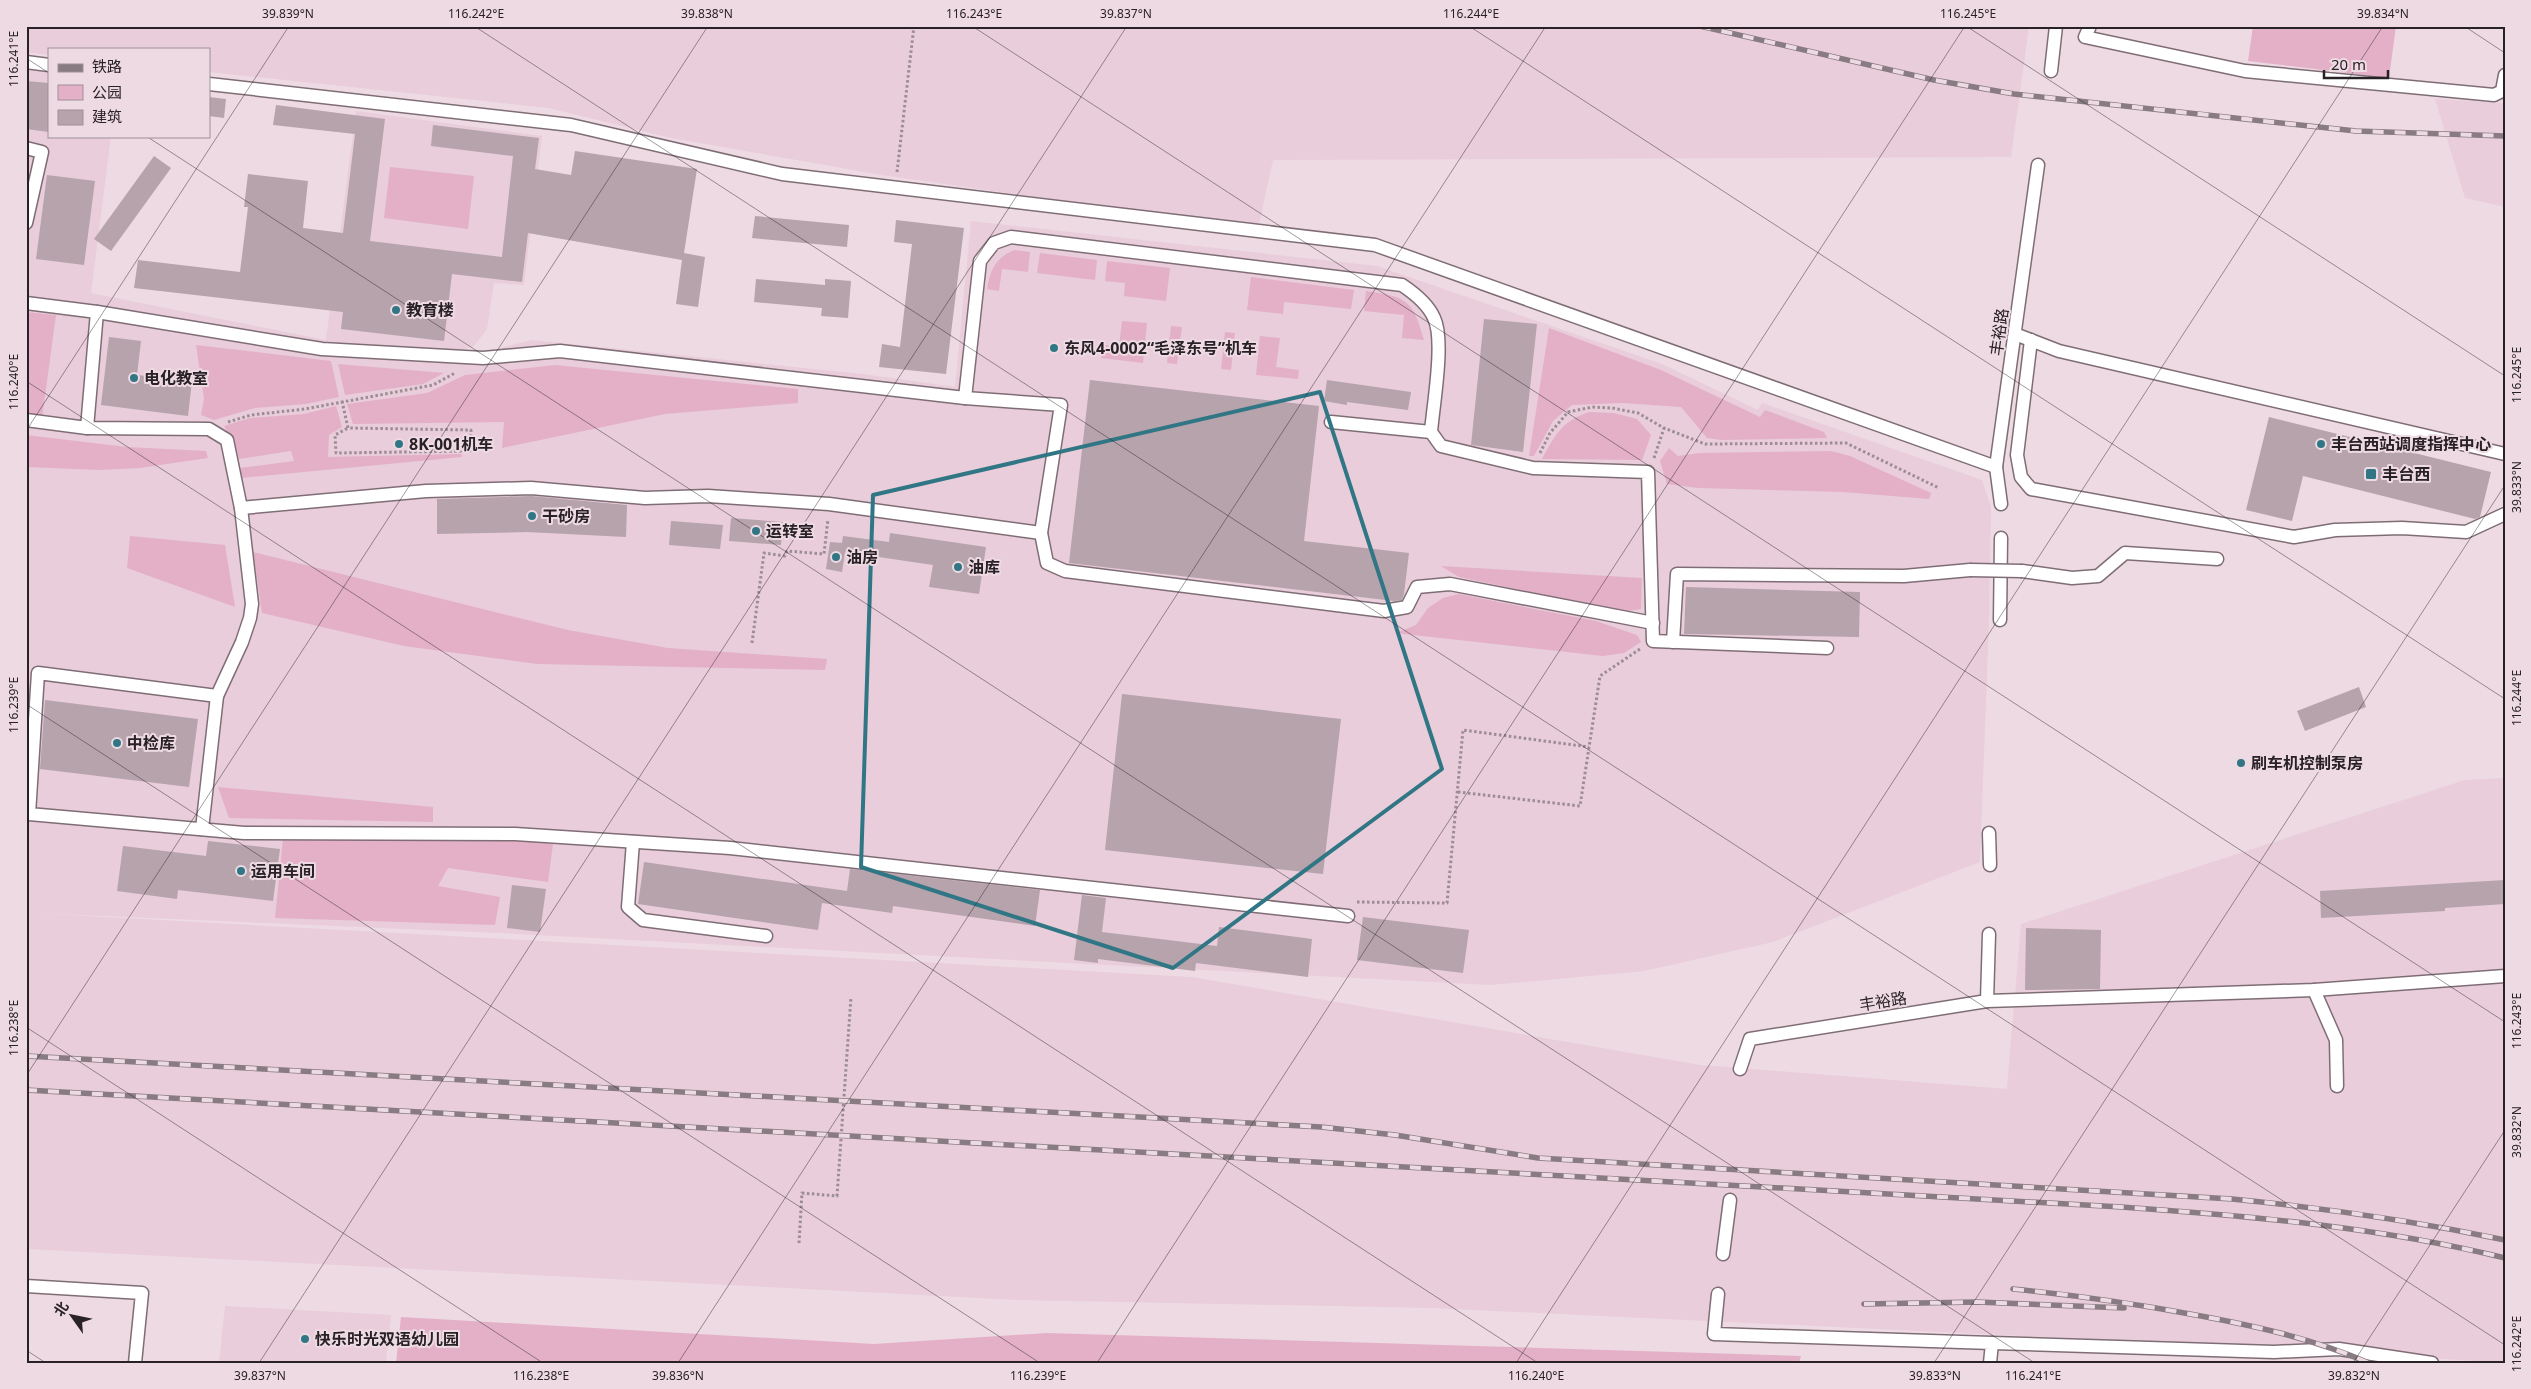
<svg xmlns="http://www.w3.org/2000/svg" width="2531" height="1389" font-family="'Noto Sans','Noto Sans SC',sans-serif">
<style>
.built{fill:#e9cdda}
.green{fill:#e3b0c8}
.building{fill:#b6a3ac}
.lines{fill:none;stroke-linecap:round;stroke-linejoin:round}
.lane-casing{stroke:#7f6d75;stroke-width:15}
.path{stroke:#9c8d94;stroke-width:3;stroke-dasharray:2.5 2.5;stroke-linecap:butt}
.lane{stroke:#fff;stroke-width:12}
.rail-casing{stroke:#887b81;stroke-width:5.5}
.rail{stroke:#eedae3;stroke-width:4;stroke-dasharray:11;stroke-linecap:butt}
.lane-bridge-casing{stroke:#7f6d75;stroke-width:15;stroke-linecap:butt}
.lane-bridge{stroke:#fff;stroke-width:12}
.marked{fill:none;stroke:#317685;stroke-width:4;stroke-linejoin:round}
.ticks{fill:none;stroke:#282125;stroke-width:1;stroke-opacity:0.45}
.poi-dot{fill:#317685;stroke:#eedae3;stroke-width:2}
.labels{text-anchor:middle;stroke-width:4;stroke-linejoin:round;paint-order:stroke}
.poi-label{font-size:16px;font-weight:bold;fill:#282125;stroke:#eedae3;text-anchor:start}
.street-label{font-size:16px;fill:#282125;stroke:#eedae3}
.neatline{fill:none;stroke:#282125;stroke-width:2}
.ticks-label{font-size:12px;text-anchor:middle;fill:#282125}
</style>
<rect width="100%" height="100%" fill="#eedae3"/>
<!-- built -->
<g class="built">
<polygon points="26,26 2029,26 2011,157 1273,160 1258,229 882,175 671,138 549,108 209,72 209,49 49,49 49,55 26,52"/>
<polygon points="26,63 49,66 49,136 111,136 91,293 326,340 356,111 542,136 524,285 494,283 487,329 474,346 457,352 473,355 532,340 863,374 955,387 971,221 1377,266 1662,364 1758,410 1762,403 1982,480 1991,507 1989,620 1980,862 1773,942 1644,971 1490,985 499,933 33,913 1192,977 1700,1065 2007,1089 2021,924 2465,780 2505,778 2505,1363 2278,1348 1433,1308 1020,1300 26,1249"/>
<polygon points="2435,99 2505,103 2505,207 2465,198"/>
<polygon points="225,1306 391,1315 386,1363 219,1363"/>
</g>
<!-- green -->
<g class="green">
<polygon points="2253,26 2396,26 2389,78 2248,61"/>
<polygon points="390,167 474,176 468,229 384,218"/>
<path d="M1015,250l15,2 -2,20 -26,-3 -3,22 -12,-2c3,-19 9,-32 28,-39z"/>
<polygon points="1040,253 1097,260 1095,280 1037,273"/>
<polygon points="1107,261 1170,268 1166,301 1124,296 1125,283 1105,281"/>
<polygon points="1251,277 1354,290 1351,309 1284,302 1283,314 1247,310"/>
<path d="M1366,291c40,6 47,8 58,49l-22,-2 2,-23 -40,-4z"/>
<polygon points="26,312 56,315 42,418 26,413"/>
<polygon points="1122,321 1147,323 1143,363 1101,358 1103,345 1119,346"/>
<polygon points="1171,326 1182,327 1177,364 1167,363"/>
<polygon points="1549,328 1661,370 1760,417 1765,410 1824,432 1827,438 1721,440 1707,438 1681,407 1622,403 1572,405 1553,421 1534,456 1529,456"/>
<polygon points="1225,332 1235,333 1231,370 1221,369"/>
<polygon points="1260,336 1280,338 1276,367 1299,370 1298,379 1256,375"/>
<polygon points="196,345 331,361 339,397 306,404 255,408 214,420 201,415 204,399"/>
<polygon points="338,364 444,373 423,384 345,395"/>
<polygon points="555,365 798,389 798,403 665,414 502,448 504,422 353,424 347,404 427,393 465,375"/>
<polygon points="336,406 342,427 329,435 328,457 461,454 462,457 241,478 240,468 294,461 291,451 239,459 234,443 224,426 250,418 304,414"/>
<path d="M1589,412l25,1 23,6 14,16 -9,25 -100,-1c13,-24 20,-38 47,-47z"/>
<polygon points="26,435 127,447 206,451 208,458 140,468 99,470 26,467"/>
<polygon points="1669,448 1678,456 1699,453 1831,451 1850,456 1931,493 1929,499 1843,492 1698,488 1667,484 1660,461"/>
<polygon points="130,536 225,545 235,607 127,568"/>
<polygon points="253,552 568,630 668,648 827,659 825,670 537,664 404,646 262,613"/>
<polygon points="1441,566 1642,578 1641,609 1623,612 1459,577"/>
<polygon points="1458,594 1596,621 1637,635 1641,642 1624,653 1603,656 1396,633 1416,625 1428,608 1443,598"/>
<polygon points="218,787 433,807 433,822 229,818"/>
<polygon points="434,834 553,844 548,882 448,868 438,886 500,897 495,925 275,918 283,839"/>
<polygon points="401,1317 874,1344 1047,1333 1801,1356 1799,1363 396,1363"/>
</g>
<!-- building -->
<g class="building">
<polygon points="26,81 49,83 49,132 26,129"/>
<polygon points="209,97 226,99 224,118 209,116"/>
<polygon points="276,105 385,119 370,241 502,257 513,156 431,146 433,125 539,138 535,169 571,175 575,151 697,169 684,253 705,257 698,307 676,304 682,260 528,233 522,282 452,274 444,341 341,329 343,312 134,288 138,260 240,272 248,207 244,207 248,174 308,181 303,228 343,233 355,134 273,125"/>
<polygon points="154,156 171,168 111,251 94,239"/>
<polygon points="47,175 95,181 84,265 36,259"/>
<polygon points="755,216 849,225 847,247 752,238"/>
<polygon points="896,220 964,228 946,374 879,367 882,344 900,347 912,244 894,242"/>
<polygon points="756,279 825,285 825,279 851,281 848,318 821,316 822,308 754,302"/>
<polygon points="1484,319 1537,324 1523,452 1471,445"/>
<polygon points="109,337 141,341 137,375 192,381 188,416 101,405"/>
<polygon points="1090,380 1319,406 1304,541 1409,553 1404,594 1402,600 1394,601 1069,563"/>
<polygon points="1327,380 1411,392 1408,410 1347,402 1347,405 1324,401"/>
<polygon points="2269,417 2491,472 2480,517 2475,519 2303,476 2292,521 2246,510"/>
<polygon points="531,496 627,505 626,537 527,532 437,534 437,499"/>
<polygon points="731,518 783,522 781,545 729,541"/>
<polygon points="671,521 723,525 720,549 669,545"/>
<polygon points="890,533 986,547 979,594 929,587 933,565 845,552 842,572 826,569 830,542 842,543 843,536 889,542"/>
<polygon points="1686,587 1860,592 1859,637 1684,634"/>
<polygon points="2359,687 2366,707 2305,731 2297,711"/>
<polygon points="1122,694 1341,719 1323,874 1105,850"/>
<polygon points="45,700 198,719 189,787 40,769"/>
<polygon points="208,841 280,849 273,901 178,890 177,899 117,891 123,846 206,856"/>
<polygon points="644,862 847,891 850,869 1040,890 1035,926 893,906 892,913 822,903 818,930 638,904"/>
<polygon points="2505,880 2505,904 2445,908 2445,911 2321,918 2320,891"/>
<polygon points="512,885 546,889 540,932 507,928"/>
<polygon points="1082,895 1106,898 1102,932 1217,946 1219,927 1312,939 1308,977 1196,963 1195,971 1098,959 1098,963 1074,960"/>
<polygon points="1363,917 1469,930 1463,973 1357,960"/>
<polygon points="2026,928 2101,930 2100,989 2025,990"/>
</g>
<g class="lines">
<defs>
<g id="lane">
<polyline points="2090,26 2085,37 2245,71 2494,95 2502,91 2505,75"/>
<polyline points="26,62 49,65"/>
<polyline points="2051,71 2056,26"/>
<polyline points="209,84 571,125 782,174 1375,245 1996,467"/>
<polyline points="26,148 42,152 26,223"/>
<path d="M26,303l71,9 225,37 161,9 77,-7 405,47 15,-137 14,-18 17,-6 391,48c12,8 26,19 32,33 11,22 -1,88 -3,114l10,14 92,22 115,4 5,169 174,7"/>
<polyline points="97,312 87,428 209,429 227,440 241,508 252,604 250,618 242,642 217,696 38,673 29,814 244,833 515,834 730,848 1348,916"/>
<polyline points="2015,334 2059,351 2505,454"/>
<polyline points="2031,340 2017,455 2021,477 2031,489 2294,537 2335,530 2402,528 2466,532 2505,514"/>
<polyline points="965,398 1061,405 1041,533 1047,563 1065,571 1384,611 1407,607 1417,587 1450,584 1653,623"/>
<polyline points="26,420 87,428"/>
<polyline points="1331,422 1431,432"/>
<polyline points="2001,504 1996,467 2038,165"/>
<polyline points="241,508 426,491 531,488 645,498 708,496 829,504 1041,533"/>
<polyline points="2022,571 2072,578 2098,576 2125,553 2217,559"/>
<polyline points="2000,620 2001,538"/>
<polyline points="1673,642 1677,574 1904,576 1970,570"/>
<polyline points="202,829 217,696"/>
<polyline points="1989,833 1990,865"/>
<polyline points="633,842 628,907 643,920 766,936"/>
<polyline points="2314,990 2336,1040 2337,1086"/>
<polyline points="1987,1001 2314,990 2505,976"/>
<polyline points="1740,1069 1750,1039 1987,1001 1989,934"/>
<polyline points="1723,1254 1730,1200"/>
<polyline points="26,1286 142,1293 135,1363"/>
<polyline points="1718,1294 1714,1334 1992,1343 1990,1363"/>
<polyline points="1992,1343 2274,1352 2339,1349 2432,1363"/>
</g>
</defs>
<!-- lane casing -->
<use href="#lane" class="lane-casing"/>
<!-- path -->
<g class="path">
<polyline points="897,172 914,26"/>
<polyline points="342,401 348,428 471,430 470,451 336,453 335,435 348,428"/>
<polyline points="228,422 251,415 305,409 433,385 455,373"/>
<polyline points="1540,453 1550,433 1568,412 1592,407 1612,408 1638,413 1664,428 1705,444 1846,443 1939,488"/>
<polyline points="1654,458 1664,428"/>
<polyline points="752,643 764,553 785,556 787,551 824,554 828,519"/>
<polyline points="1458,792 1580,806 1600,676 1640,649"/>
<polyline points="1357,902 1447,903 1463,730 1589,747"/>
<polyline points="799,1243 802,1193 837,1196 851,997"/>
</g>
<!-- lane -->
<use href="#lane" class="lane"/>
<defs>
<g id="rail">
<polyline points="1700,26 1934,80 2014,94 2356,131 2505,136"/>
<path d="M26,1056l1295,71 74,8 143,23 694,41c92,9 182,22 273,41"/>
<path d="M26,1090l2095,117c129,9 258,20 384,51"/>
<path d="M2013,1289c60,6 118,14 177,25 61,11 122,24 179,49"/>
<polyline points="1864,1304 1977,1302 2124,1308"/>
</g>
</defs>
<!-- rail casing -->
<use href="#rail" class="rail-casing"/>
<!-- rail -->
<use href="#rail" class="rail"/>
<defs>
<polyline id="lane-bridge" points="1970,570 2022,571"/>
</defs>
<!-- lane-bridge casing -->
<use href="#lane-bridge" class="lane-bridge-casing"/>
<!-- lane-bridge -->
<use href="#lane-bridge" class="lane-bridge"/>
</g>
<!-- marked area -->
<path class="marked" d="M1320,392l122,377 -269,199 -312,-101 12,-372z"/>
<!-- ticks -->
<path class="ticks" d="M474,26l2031,1319M972,26l1533,996M1469,26l1036,673M1966,26l539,350M2464,26l41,27M26,58l23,15M146,136l1889,1227M26,381l1512,982M26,431l263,-405M26,704l1014,659M26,1027l517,336M26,1076l682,-1050M26,1350l20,13M259,1363l868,-1337M678,1363l868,-1337M1097,1363l868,-1337M1516,1363l867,-1337M1934,1363l571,-878M2353,1363l152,-233"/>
<!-- markers -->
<g class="poi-dot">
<circle cx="396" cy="310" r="5"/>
<circle cx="1054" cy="348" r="5"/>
<circle cx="134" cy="378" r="5"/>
<circle cx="399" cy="444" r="5"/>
<circle cx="2321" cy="444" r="5"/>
<rect x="2365" y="468" width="12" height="12" rx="2.5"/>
<circle cx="532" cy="516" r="5"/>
<circle cx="756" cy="531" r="5"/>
<circle cx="836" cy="557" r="5"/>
<circle cx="958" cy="567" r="5"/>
<circle cx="117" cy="743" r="5"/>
<circle cx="2241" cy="763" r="5"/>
<circle cx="241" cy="871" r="5"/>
<circle cx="305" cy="1339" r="5"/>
</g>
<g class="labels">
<!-- poi labels -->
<g class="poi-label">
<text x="406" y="316">教育楼</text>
<text x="1064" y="354">东风4-0002“毛泽东号”机车</text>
<text x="144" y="384">电化教室</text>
<text x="409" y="450">8K-001机车</text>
<text x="2331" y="450">丰台西站调度指挥中心</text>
<text x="2382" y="480">丰台西</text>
<text x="542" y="522">干砂房</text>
<text x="766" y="537">运转室</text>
<text x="846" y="563">油房</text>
<text x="968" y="573">油库</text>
<text x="127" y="749">中检库</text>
<text x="2251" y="769">刷车机控制泵房</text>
<text x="251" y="877">运用车间</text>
<text x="315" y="1345">快乐时光双语幼儿园</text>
</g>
<!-- street labels -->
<g class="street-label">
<text transform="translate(1999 332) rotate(-82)" y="6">丰裕路</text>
<text transform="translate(1883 1001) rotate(-9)" y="6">丰裕路</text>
</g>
</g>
<!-- border -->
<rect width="2531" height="1389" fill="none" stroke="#eedae3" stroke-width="55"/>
<!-- legend -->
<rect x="48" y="48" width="162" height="90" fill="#eedae3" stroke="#9f9097"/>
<rect x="58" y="64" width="25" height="8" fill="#887b81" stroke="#9f9097"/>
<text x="92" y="72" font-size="15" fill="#282125">铁路</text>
<rect x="58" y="85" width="25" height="15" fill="#e3b0c8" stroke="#9f9097"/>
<text x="92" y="98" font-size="15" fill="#282125">公园</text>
<rect x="58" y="110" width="25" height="15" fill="#b6a3ac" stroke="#9f9097"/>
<text x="92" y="122" font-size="15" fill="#282125">建筑</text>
<!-- north arrow -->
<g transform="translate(72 1316) rotate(303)" stroke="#eedae3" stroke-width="4" paint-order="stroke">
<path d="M0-4L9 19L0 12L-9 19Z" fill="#282125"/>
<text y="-8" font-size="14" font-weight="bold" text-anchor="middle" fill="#282125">北</text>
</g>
<!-- scale -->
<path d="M2324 70v8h64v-8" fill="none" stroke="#282125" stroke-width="2.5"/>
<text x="2331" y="70" font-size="15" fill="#282125" stroke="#eedae3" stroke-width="4" paint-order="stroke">20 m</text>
<rect x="28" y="28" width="2476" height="1334" class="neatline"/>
<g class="ticks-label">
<text x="288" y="18">39.839°N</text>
<text x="476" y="18">116.242°E</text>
<text x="707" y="18">39.838°N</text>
<text x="974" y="18">116.243°E</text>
<text x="1126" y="18">39.837°N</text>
<text x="1471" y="18">116.244°E</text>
<text x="1968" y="18">116.245°E</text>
<text x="2383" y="18">39.834°N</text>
<text transform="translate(14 59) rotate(-90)" y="4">116.241°E</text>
<text transform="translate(2517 375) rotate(-90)" y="4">116.245°E</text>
<text transform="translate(14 382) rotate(-90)" y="4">116.240°E</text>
<text transform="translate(2517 487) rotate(-90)" y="4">39.833°N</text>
<text transform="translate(2517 698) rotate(-90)" y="4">116.244°E</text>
<text transform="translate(14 705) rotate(-90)" y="4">116.239°E</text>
<text transform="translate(2517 1021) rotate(-90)" y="4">116.243°E</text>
<text transform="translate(14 1028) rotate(-90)" y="4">116.238°E</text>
<text transform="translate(2517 1132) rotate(-90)" y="4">39.832°N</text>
<text transform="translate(2517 1344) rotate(-90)" y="4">116.242°E</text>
<text x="260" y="1380">39.837°N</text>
<text x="541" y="1380">116.238°E</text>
<text x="678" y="1380">39.836°N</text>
<text x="1038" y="1380">116.239°E</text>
<text x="1536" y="1380">116.240°E</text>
<text x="1935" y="1380">39.833°N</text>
<text x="2033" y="1380">116.241°E</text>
<text x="2354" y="1380">39.832°N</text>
</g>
</svg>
